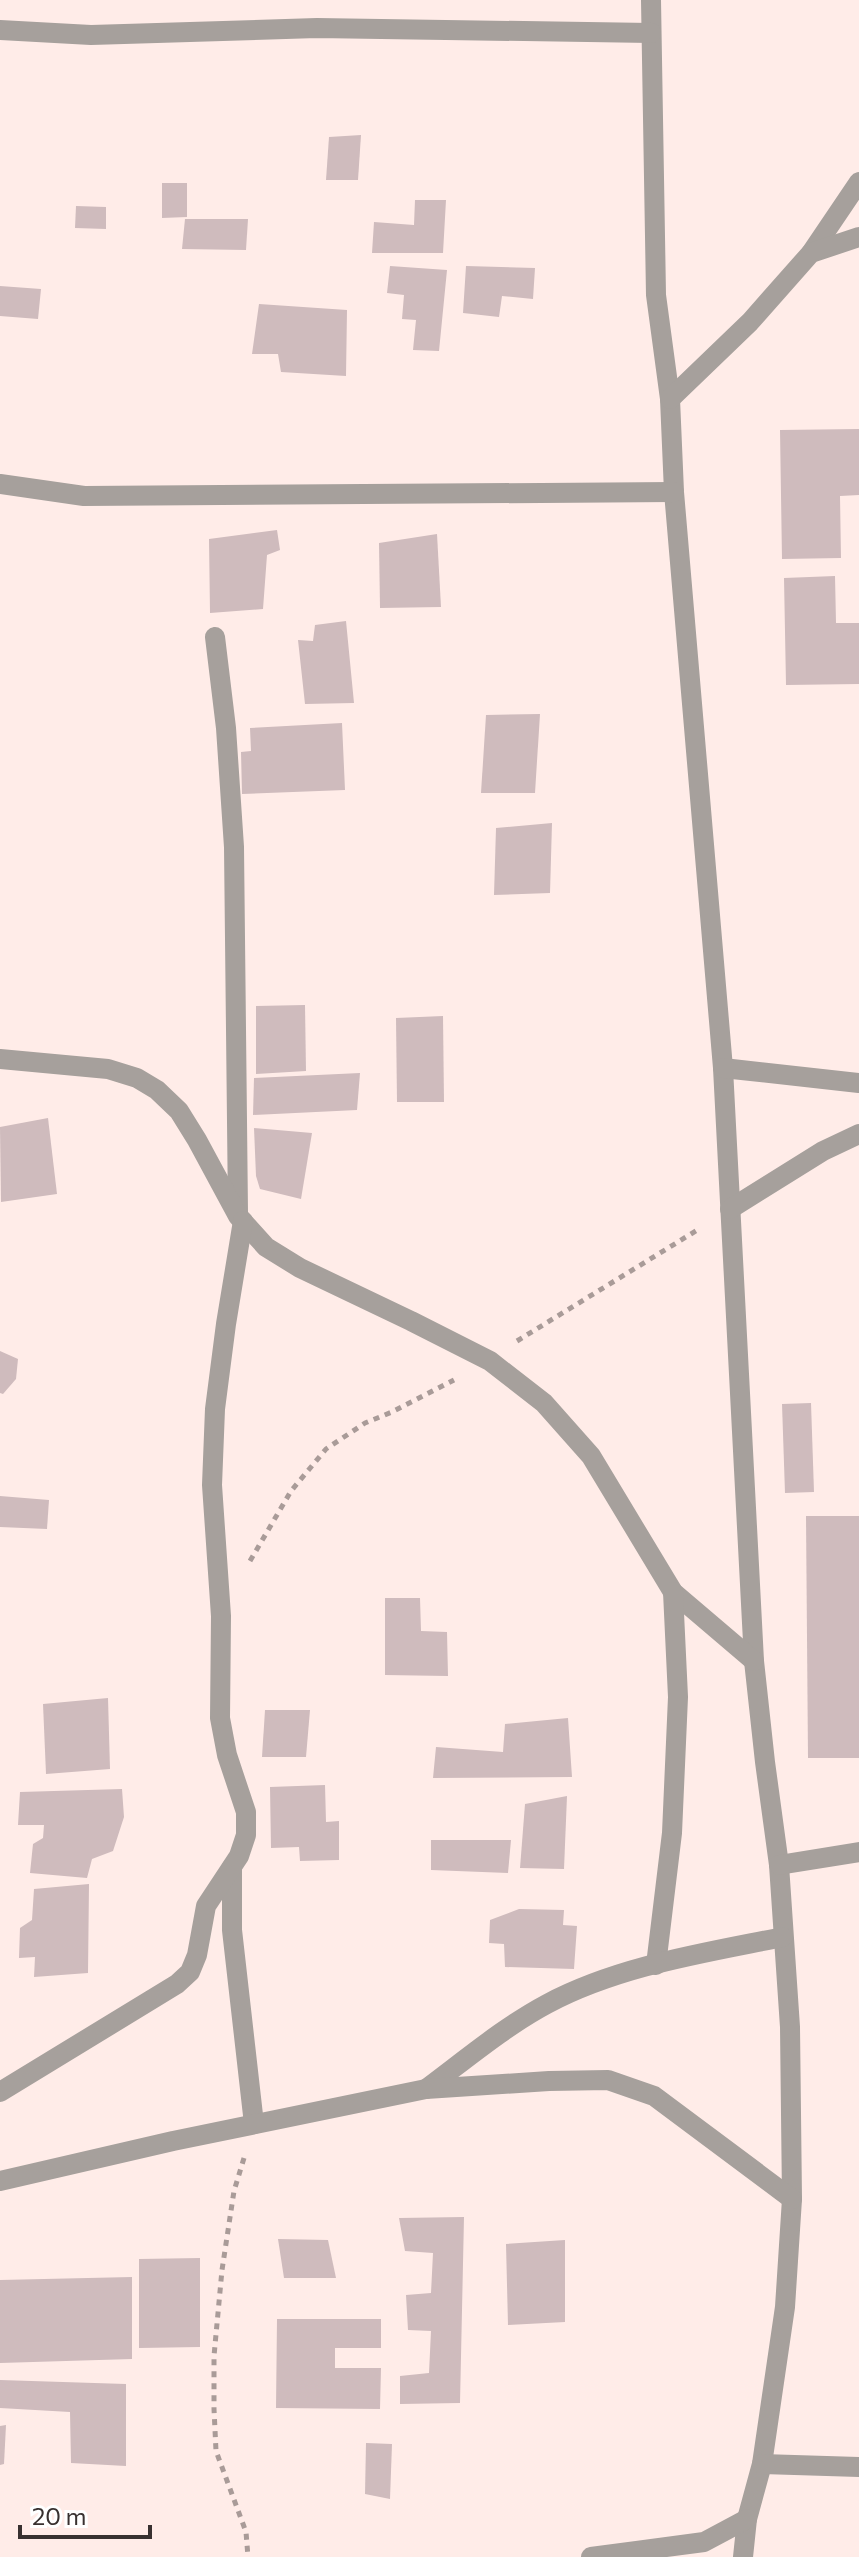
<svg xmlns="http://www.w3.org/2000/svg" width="859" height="2557" font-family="Commissioner,sans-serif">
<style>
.building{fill:#cfbbbd}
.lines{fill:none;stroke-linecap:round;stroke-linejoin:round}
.path{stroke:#a99b98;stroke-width:5;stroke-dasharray:6 6;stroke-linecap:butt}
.minor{stroke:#a6a09c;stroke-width:20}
</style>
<rect width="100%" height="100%" fill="#ffece8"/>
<!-- building -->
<g class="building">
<polygon points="361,135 358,180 326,180 329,137"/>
<polygon points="162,183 187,183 187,217 162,218"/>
<polygon points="415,200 446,200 443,253 372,253 374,222 414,225"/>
<polygon points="76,206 106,207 106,229 75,228"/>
<polygon points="185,219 248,219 246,250 182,249"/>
<polygon points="390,266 447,270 439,351 413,350 416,320 402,319 404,295 387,293"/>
<polygon points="466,266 535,268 533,299 502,296 499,317 463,313"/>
<polygon points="0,286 41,289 38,319 0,316"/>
<polygon points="259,304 347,310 346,376 281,372 278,354 252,354"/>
<polygon points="859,429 859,495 840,496 841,558 782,559 780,430"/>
<polygon points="277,530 280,550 267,555 263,609 210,613 209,539"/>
<polygon points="437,534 441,607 380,608 379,543"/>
<polygon points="835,576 836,623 859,623 859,684 786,685 784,578"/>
<polygon points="346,621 354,703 305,704 298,640 313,641 315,625"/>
<polygon points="540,714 535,793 481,793 486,715"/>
<polygon points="342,723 345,790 242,794 241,752 251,751 250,728"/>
<polygon points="552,823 550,893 494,895 496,828"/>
<polygon points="305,1005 306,1071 256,1074 256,1006"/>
<polygon points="443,1016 444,1102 397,1102 396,1018"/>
<polygon points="360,1073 357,1110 253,1115 254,1078"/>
<polygon points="48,1118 57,1194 1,1202 0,1127"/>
<polygon points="254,1128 312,1133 301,1199 260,1189 256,1176"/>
<polygon points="0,1351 18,1359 16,1379 3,1394 0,1393"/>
<polygon points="811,1403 814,1492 785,1493 782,1404"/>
<polygon points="0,1496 49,1500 47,1529 0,1527"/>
<polygon points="806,1516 859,1516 859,1758 808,1758"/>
<polygon points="385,1598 420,1598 421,1631 447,1632 448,1676 385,1675"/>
<polygon points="108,1698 110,1769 46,1774 43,1704"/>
<polygon points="265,1710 310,1710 306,1757 262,1757"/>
<polygon points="568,1718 572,1777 433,1778 436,1747 503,1752 505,1724"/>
<polygon points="325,1785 326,1822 339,1821 339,1860 300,1861 299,1847 271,1848 270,1787"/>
<polygon points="122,1789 124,1817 113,1851 92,1859 87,1878 30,1873 33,1844 43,1838 44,1825 18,1825 20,1792"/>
<polygon points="567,1796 564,1869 520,1868 525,1804"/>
<polygon points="431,1840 511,1840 508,1873 431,1870"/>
<polygon points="89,1884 88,1973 34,1977 35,1957 19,1958 20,1928 32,1920 34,1889"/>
<polygon points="519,1909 564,1910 563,1925 577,1926 574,1969 505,1967 504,1944 489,1943 490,1920"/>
<polygon points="464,2217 460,2403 400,2404 400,2376 429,2373 431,2331 408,2330 406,2295 431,2293 433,2253 405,2251 399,2218"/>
<polygon points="278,2239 328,2240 336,2278 284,2278"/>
<polygon points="565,2240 565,2322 508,2325 506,2244"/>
<polygon points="200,2258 200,2347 139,2348 139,2259"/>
<polygon points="132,2277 132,2359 0,2363 0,2280"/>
<polygon points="277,2319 381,2319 381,2348 335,2348 335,2368 381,2368 380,2409 276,2408"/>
<polygon points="0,2380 126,2384 126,2466 71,2463 70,2412 0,2408"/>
<polygon points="6,2425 4,2464 0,2465 0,2426"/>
<polygon points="366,2443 392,2444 390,2499 365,2494"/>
</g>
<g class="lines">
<!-- path -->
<g class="path">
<polyline points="517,1341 699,1229"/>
<polyline points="250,1561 291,1491 326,1449 365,1423 392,1412 454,1380"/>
<polyline points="244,2158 234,2191 222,2270 214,2356 214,2409 216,2451 246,2532 248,2557"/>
</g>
<!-- minor -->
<g class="minor">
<polyline points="651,0 656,295 670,399 674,492 723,1068 754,1661 765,1762 779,1865 790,2027 792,2199 785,2307 762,2464 747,2519 743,2557"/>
<polyline points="0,30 91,35 317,28 651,33"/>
<polyline points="811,253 859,182"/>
<polyline points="670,399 750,322 811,253 859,237"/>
<polyline points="0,484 84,496 674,492"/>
<polyline points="215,637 226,728 234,847 238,1212"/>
<polyline points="0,1059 108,1069 137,1078 157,1090 179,1111 197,1140 238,1216 266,1247 300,1268 411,1321 490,1361 544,1403 591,1456 673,1592 754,1661"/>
<polyline points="723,1068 859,1083"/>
<polyline points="730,1209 823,1151 859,1134"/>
<polyline points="779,1865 859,1852"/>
<polyline points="232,1867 232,1930 254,2124"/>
<polyline points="656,1965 672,1833 678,1697 673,1592"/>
<path d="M426,2089c39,-29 78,-62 121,-85 71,-38 157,-51 236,-67"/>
<polyline points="0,2092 177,1984 190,1972 197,1955 206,1906 239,1856 246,1835 246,1812 227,1755 220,1718 221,1616 212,1485 215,1409 226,1324 243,1221"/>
<polyline points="0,2181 173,2141 426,2089 549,2081 608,2080 654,2096 792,2199"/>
<polyline points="762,2464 859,2467"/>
<polyline points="591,2557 704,2542 747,2519"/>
</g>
</g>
<!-- scale -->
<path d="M20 2525v12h130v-12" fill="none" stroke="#383130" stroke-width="4"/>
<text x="32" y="2525" font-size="24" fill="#383130" stroke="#ffffff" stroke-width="6" paint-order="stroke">20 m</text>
</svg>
